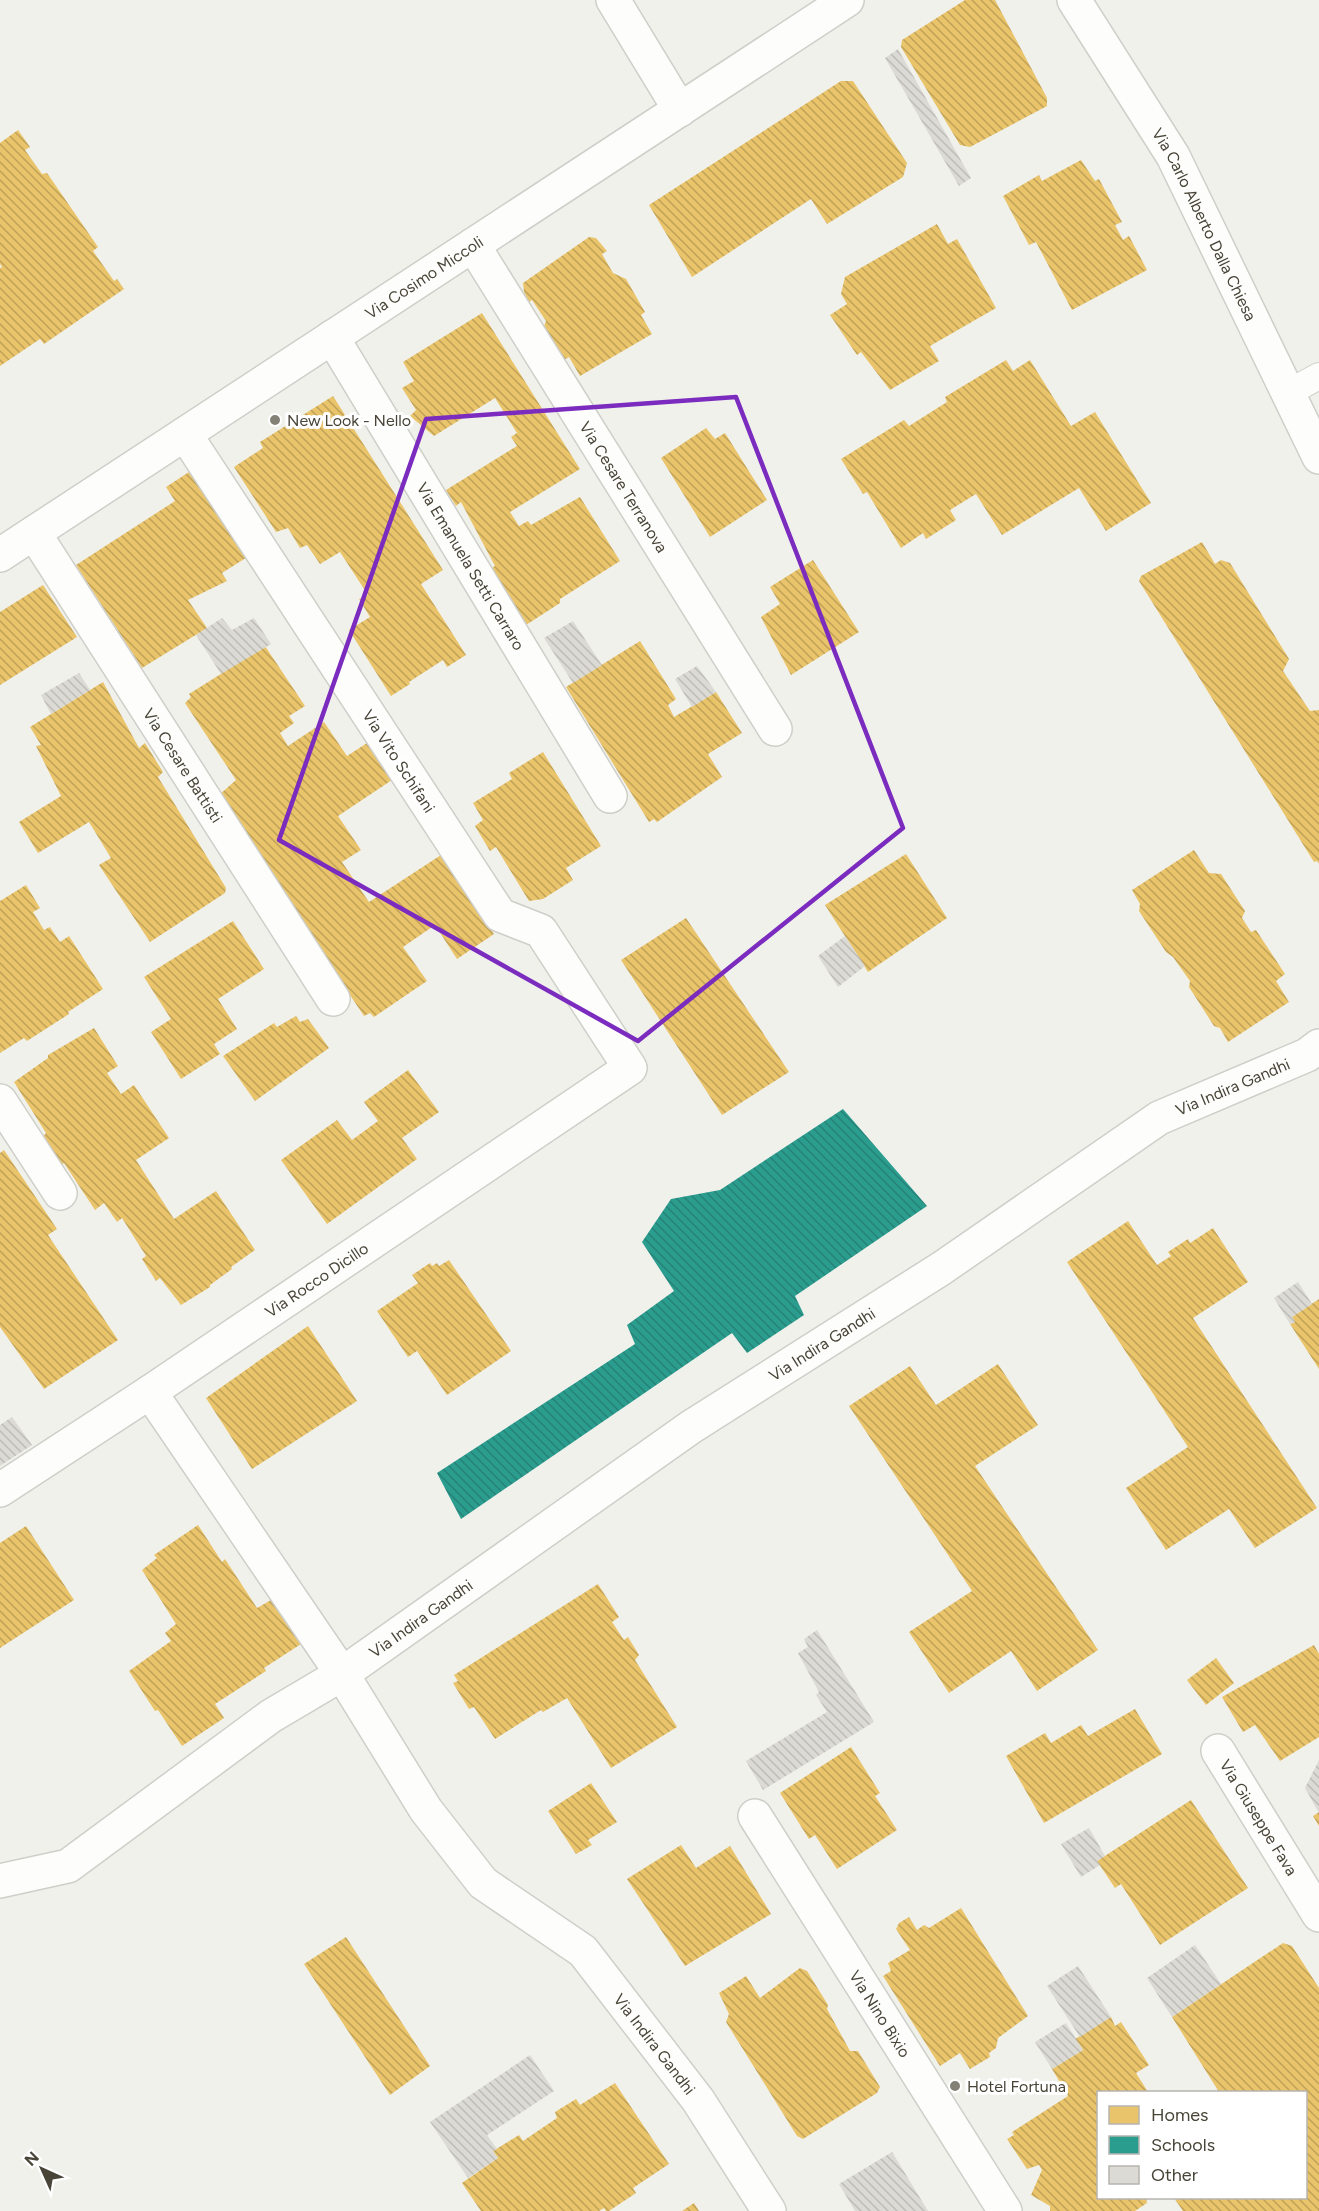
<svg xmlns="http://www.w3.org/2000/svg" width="1319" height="2211" font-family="Figtree,sans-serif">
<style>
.homes{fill:url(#homes-back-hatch)}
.schools{fill:url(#schools-back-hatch)}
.building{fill:url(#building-back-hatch)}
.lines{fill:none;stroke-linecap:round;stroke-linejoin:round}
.lane-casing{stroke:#cfcfc9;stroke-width:28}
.street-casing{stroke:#cfcfc9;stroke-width:36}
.lane{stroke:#fdfdfc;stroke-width:26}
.street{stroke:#fdfdfc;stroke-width:33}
.marked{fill:none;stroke:#7b2cbf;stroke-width:4.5;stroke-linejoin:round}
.poi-dot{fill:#838176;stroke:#fff;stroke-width:2}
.labels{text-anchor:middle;stroke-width:6;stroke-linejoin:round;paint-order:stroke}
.street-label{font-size:16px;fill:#484437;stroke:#fff}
.poi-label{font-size:16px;fill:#484437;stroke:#fff;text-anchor:start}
</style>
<defs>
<pattern id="homes-back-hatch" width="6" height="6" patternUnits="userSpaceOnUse" patternTransform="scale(1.5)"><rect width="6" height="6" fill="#e9c46a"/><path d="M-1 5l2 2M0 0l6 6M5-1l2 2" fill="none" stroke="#bfa158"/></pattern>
<pattern id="schools-back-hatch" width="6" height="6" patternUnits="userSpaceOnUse" patternTransform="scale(1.5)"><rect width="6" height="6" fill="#2a9d8f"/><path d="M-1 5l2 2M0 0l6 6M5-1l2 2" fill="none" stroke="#268276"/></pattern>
<pattern id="building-back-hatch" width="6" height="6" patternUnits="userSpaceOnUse" patternTransform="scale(1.5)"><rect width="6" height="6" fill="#dbdad4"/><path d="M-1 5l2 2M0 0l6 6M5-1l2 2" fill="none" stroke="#bdbcb7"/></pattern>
</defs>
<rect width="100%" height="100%" fill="#f1f1ec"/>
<!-- homes -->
<g class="homes">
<polygon points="965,0 995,0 1047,98 1047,106 970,147 960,145 901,47 902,40"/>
<polygon points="841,81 853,81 907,163 903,177 827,224 811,199 692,277 649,205"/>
<polygon points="18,130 30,147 25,150 42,174 47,173 98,247 93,251 114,281 117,279 124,289 44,344 40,339 0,366 0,268 2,267 0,264 0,143"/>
<polygon points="1081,160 1095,181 1099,179 1122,222 1115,225 1123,240 1129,236 1147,270 1072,310 1036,242 1029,245 1003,196 1039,175 1042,181"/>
<polygon points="937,224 948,244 957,239 996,308 930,346 939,361 890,390 861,352 857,355 830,315 847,304 841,294 845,277"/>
<polygon points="589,237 596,238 607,251 602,254 613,273 626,279 645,312 641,315 652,334 580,376 569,357 564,360 544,326 546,321 532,300 529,302 524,292 523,283"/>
<polygon points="482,313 580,469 510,512 519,526 528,521 531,525 580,497 620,561 560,599 560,603 526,625 490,569 495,566 461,502 456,506 446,490 517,446 511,437 517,433 495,398 434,436 410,416 416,410 402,388 414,381 403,362"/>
<polygon points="1006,360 1013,371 1030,360 1071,426 1095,412 1151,503 1106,531 1079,488 1002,535 976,494 950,510 956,520 926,539 923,533 901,548 867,492 863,494 841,459 904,420 909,426 947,402 945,397"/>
<polygon points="333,396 443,570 421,584 466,655 447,667 443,660 409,682 410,684 391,696 349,630 370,617 359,599 368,595 340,552 320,564 307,545 300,548 288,528 276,532 234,467 263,448 260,442"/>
<polygon points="706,428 715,439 725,433 767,500 710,537 661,458"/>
<polygon points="189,472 191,476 196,474 249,556 222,573 227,581 188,600 207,628 142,668 76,565 175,501 166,487"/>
<polygon points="1202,542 1215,564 1221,560 1230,563 1289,659 1283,671 1310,711 1319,710 1319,864 1317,861 1314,862 1139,581 1141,576"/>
<polygon points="813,560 859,632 791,675 761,617 780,604 770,587"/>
<polygon points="43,585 77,637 0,685 0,612"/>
<polygon points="640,641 676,699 668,705 674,717 716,692 742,733 708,754 722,777 657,822 654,819 649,822 566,687"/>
<polygon points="265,646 305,706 289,716 294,723 280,733 288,746 324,722 347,756 367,743 392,780 338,816 361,850 342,862 369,902 441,855 494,934 457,959 435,925 403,947 427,981 374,1017 370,1013 364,1016 220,800 219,795 236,780 185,703 191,697 189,694"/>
<polygon points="103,682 139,748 145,743 163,772 158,777 226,888 225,893 150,942 99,865 111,858 89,822 38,853 19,822 61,796 36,746 41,745 30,727"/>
<polygon points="543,752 601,846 566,868 573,880 543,899 529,901 496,847 490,851 475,826 483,820 473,803 512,779 509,773"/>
<polygon points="1194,850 1209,873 1221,874 1245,911 1242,918 1251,932 1256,930 1285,974 1276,981 1289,1002 1228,1042 1220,1028 1214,1026 1189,987 1190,981 1173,957 1166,952 1139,911 1140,904 1132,890"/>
<polygon points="906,854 947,918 868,972 825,905"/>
<polygon points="26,885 40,908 33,912 44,930 50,927 60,942 69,936 103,989 68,1012 69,1014 27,1041 24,1038 0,1053 0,901"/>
<polygon points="686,918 789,1072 722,1115 621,960"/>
<polygon points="233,921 264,969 218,999 237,1029 214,1044 220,1054 181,1079 151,1032 171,1019 144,977"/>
<polygon points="296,1016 300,1022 308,1019 329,1048 255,1101 223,1056 274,1023 277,1027"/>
<polygon points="94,1028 118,1066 107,1073 121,1094 134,1085 169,1138 136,1160 174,1219 216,1191 255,1250 231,1267 232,1269 210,1285 210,1287 181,1305 160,1278 156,1281 142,1259 146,1256 122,1218 117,1222 104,1203 95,1210 64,1163 60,1166 41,1139 46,1133 14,1082 48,1058 48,1055"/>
<polygon points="408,1070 439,1112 402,1138 417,1159 327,1224 281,1160 337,1120 352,1140 378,1121 364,1102"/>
<polygon points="4,1150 57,1229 48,1235 118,1340 44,1389 0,1327 0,1153"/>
<polygon points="1128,1221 1157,1265 1171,1256 1168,1252 1188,1239 1190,1243 1213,1228 1248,1282 1193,1318 1317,1508 1255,1548 1229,1509 1166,1550 1126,1488 1188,1447 1067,1262"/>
<polygon points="449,1260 511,1351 447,1395 417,1351 408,1357 377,1311 418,1283 412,1275 430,1263 432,1266 437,1263 439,1266"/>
<polygon points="1319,1299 1319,1369 1290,1324 1295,1322 1292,1317"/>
<polygon points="308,1326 357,1401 252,1469 206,1398"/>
<polygon points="998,1364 1038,1425 975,1466 1098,1650 1037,1691 1011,1651 949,1693 909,1632 972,1591 849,1406 910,1366 936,1405"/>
<polygon points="198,1525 222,1562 225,1559 257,1608 271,1600 301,1644 264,1668 266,1671 215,1704 224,1718 182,1746 158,1710 155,1711 129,1671 171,1641 165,1633 176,1624 142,1570 157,1558 154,1555"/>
<polygon points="26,1526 74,1600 0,1648 0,1543"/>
<polygon points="598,1584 619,1617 612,1622 624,1640 628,1637 639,1655 635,1660 677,1727 611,1768 567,1698 543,1712 541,1710 495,1739 474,1707 469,1709 453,1683 458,1681 454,1675"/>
<polygon points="1314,1645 1319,1654 1319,1737 1280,1761 1255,1725 1243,1732 1222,1697"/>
<polygon points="1216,1658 1234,1683 1206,1705 1187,1680"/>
<polygon points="1135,1709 1162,1754 1044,1823 1006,1756 1045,1733 1051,1743 1081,1725 1088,1736"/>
<polygon points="851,1747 880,1793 875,1796 897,1830 837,1869 815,1835 809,1839 780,1793"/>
<polygon points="591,1783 617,1822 588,1840 592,1845 576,1854 548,1811"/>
<polygon points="1191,1800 1248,1888 1160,1945 1121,1884 1115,1888 1097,1861"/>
<polygon points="1319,1812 1319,1826 1313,1816"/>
<polygon points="681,1845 696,1868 730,1846 771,1914 685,1966 627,1879"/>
<polygon points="961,1908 1028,2016 998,2038 996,2048 989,2053 990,2057 970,2069 960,2053 940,2066 883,1976 891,1971 888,1963 910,1950 896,1929 899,1923 909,1917 917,1930 924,1925 929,1928"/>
<polygon points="346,1937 430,2066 390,2095 304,1964"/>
<polygon points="1283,1943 1292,1946 1319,1988 1319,2211 1183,2211 1174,2198 1306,2198 1306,2092 1219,2092 1172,2017"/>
<polygon points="800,1968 807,1971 828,2005 827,2009 850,2051 858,2051 880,2087 877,2093 803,2139 797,2136 726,2022 729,2014 719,1993 746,1976 760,1998"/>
<polygon points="1111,2017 1115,2026 1121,2022 1149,2065 1136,2073 1148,2092 1098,2092 1098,2198 1146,2198 1147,2203 1135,2211 1050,2211 1050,2206 1031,2195 1042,2170 1039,2165 1027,2169 1007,2139 1014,2135 1012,2132 1068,2096 1052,2069 1083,2050 1075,2039"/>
<polygon points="615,2083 669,2164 633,2188 636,2193 609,2211 606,2211 604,2208 599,2211 481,2211 462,2183 498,2158 493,2151 519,2135 523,2141 557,2118 555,2112 576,2099 580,2105"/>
<polygon points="694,2203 699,2211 682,2211"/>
</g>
<!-- schools -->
<polygon class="schools" points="843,1109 927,1206 795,1296 804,1315 747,1353 732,1333 461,1519 437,1473 635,1344 627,1325 674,1291 642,1242 671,1199 720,1190"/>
<!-- building -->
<g class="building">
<polygon points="898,49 971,178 959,186 885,58"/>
<polygon points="222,618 232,630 254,618 271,644 221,674 196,635"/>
<polygon points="573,621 602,665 573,683 544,638"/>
<polygon points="697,666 716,692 692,707 675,679"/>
<polygon points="79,673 90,690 51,714 41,695"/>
<polygon points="845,936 865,966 838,987 818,956"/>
<polygon points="1298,1282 1312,1304 1292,1317 1295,1322 1290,1324 1274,1298"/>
<polygon points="12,1417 32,1445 0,1466 0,1425"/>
<polygon points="817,1630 874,1722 763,1790 746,1761 827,1712 816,1695 819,1692 798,1653 808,1647 804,1639"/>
<polygon points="1319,1760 1319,1813 1305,1788"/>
<polygon points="1089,1828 1105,1856 1097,1861 1100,1865 1081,1877 1061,1844"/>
<polygon points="1195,1945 1221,1984 1172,2017 1147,1978"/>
<polygon points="1078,1966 1111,2017 1080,2037 1047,1986"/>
<polygon points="1066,2023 1083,2050 1052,2069 1035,2042"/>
<polygon points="530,2055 554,2091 487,2135 497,2149 493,2151 498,2158 468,2178 430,2122"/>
<polygon points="892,2152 928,2211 855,2211 839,2184"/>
</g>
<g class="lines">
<defs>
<polyline id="lane" points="1288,393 1319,376"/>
<g id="street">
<polyline points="613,0 680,110"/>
<path id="s1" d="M1074,0l99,156 146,301"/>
<path id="s2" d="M473,245l302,484"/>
<path id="s3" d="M332,337l278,459"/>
<path id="s4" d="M34,533l299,466"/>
<path id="s5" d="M0,555l847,-555"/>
<polyline points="0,1101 60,1193"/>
<path id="s6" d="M150,1392l192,282 84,136 57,73 100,68 115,149 71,111"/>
<path id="s7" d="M0,1490l150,-98 480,-324 -89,-137 -41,-16 -315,-481"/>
<path id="s8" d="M1218,1751l101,164"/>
<path id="s9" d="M755,1816l250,395"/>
<path id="s10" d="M0,1881l68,-15 203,-150 71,-42 349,-247 251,-159 217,-150 148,-63 12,-9"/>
</g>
</defs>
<!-- lane casing -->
<use href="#lane" class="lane-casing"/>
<!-- street casing -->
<use href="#street" class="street-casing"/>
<!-- lane -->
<use href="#lane" class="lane"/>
<!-- street -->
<use href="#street" class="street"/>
</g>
<!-- marked area -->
<path class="marked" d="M736,397l167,431 -265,213 -359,-201 147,-421z"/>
<!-- markers -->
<g class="poi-dot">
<circle cx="275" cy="420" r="6"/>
<circle cx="955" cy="2086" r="6"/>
</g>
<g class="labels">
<!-- street labels -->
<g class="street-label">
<text dy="6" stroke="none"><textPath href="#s1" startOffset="260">Via Carlo Alberto Dalla Chiesa</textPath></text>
<text dy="6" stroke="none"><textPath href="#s5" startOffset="507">Via Cosimo Miccoli</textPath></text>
<text dy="6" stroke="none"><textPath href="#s2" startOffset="285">Via Cesare Terranova</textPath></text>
<text dy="6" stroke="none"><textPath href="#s3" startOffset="268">Via Emanuela Setti Carraro</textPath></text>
<text transform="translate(399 761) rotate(57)" y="6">Via Vito Schifani</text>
<text dy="6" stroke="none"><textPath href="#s4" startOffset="276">Via Cesare Battisti</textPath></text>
<text dy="6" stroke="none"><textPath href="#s10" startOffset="1473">Via Indira Gandhi</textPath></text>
<text dy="6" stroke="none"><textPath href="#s7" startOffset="380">Via Rocco Dicillo</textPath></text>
<text dy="6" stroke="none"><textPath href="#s10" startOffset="987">Via Indira Gandhi</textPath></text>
<text dy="6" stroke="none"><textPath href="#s10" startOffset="501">Via Indira Gandhi</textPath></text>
<text dy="6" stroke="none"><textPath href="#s8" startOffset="78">Via Giuseppe Fava</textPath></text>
<text dy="6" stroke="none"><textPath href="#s9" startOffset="234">Via Nino Bixio</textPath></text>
<text dy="6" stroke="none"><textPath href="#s6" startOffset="832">Via Indira Gandhi</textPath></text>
</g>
<!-- poi labels -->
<g class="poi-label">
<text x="287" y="426">New Look - Nello</text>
<text x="967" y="2092">Hotel Fortuna</text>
</g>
</g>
<!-- legend -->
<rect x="1097" y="2091" width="210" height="108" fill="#ffffff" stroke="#b6b4af" stroke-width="1.5"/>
<rect x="1109" y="2106" width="30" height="18" fill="#e9c46a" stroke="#b6b4af" stroke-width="1.5"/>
<text x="1151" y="2121" font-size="18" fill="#484437">Homes</text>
<rect x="1109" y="2136" width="30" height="18" fill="#2a9d8f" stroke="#b6b4af" stroke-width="1.5"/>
<text x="1151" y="2151" font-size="18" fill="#484437">Schools</text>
<rect x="1109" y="2166" width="30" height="18" fill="#dbdad4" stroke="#b6b4af" stroke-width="1.5"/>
<text x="1151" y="2181" font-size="18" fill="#484437">Other</text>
<!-- north arrow -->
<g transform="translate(42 2169) rotate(315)" stroke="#ffffff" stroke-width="4.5" paint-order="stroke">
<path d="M0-4.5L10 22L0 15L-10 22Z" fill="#484437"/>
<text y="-9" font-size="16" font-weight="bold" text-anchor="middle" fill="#484437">N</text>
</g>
</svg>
